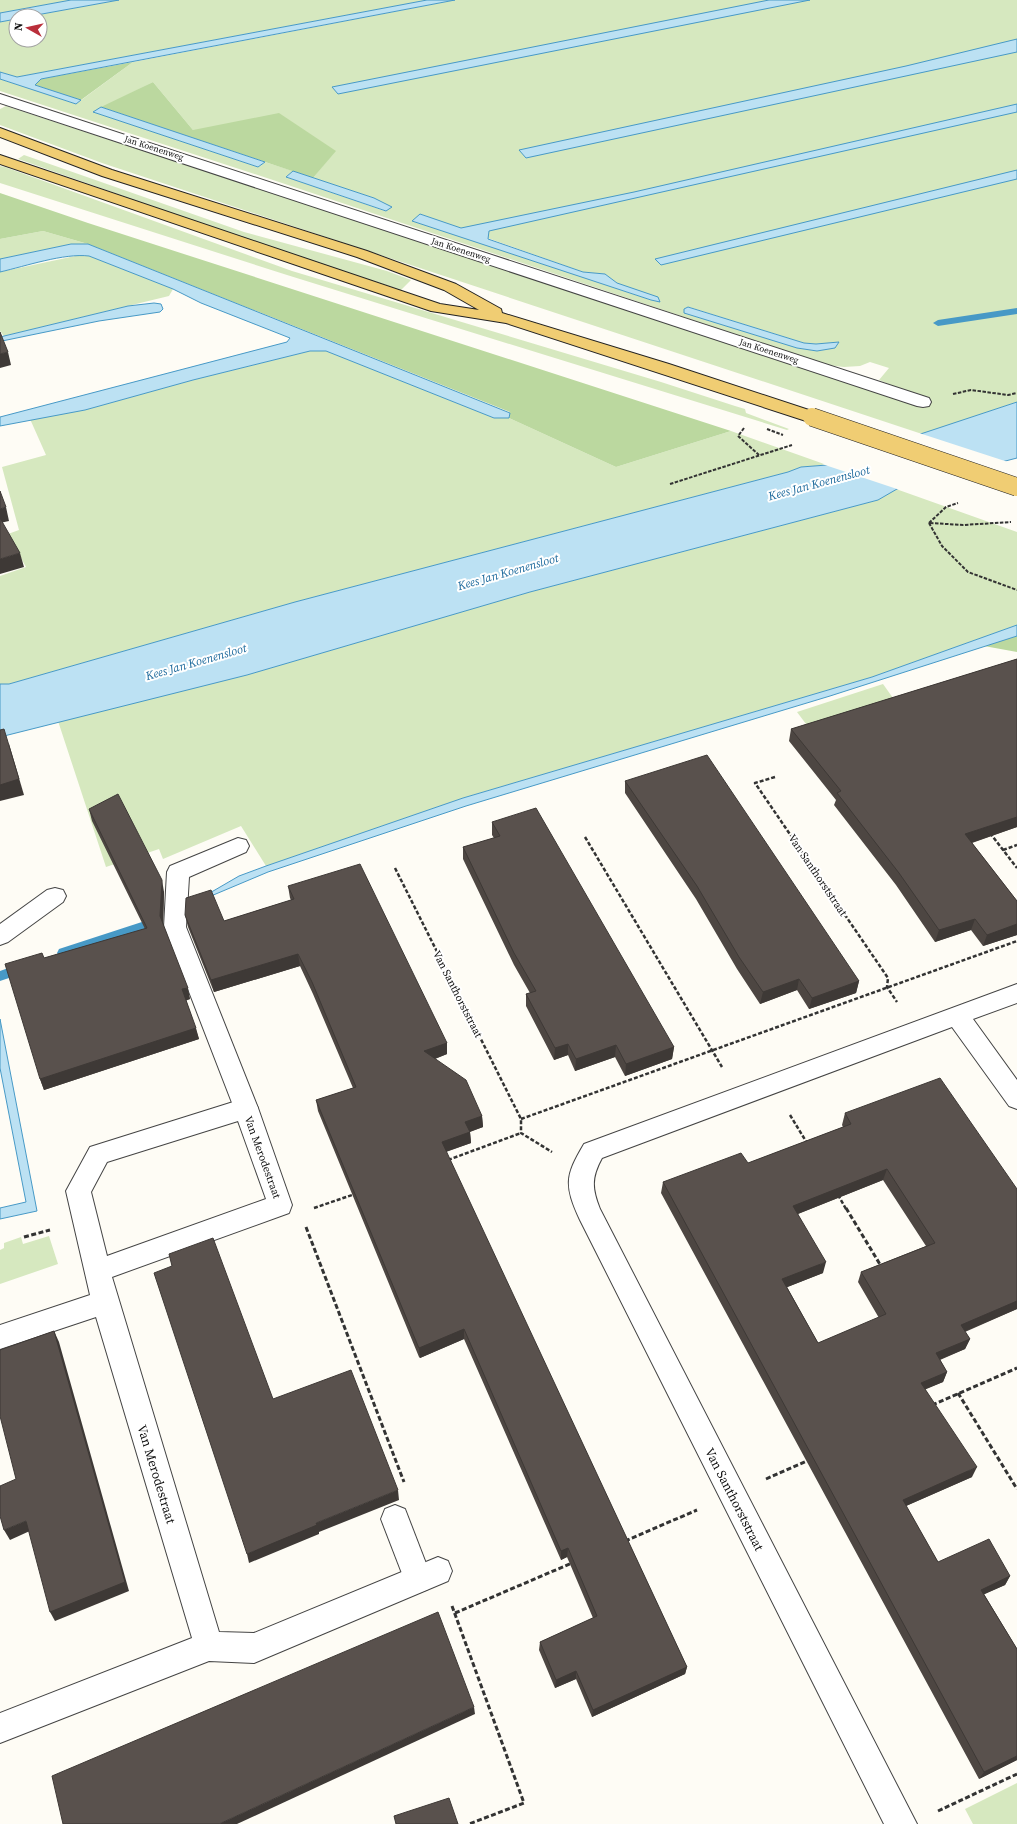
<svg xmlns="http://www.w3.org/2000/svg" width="1017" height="1824" font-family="'Source Serif 4',serif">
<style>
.green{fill:#d6e8bf;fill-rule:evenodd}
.forest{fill:#bbd89f}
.water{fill:#bce1f3;stroke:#4799c6}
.pier{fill:#fefcf5}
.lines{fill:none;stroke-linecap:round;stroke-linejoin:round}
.stream{fill:#4799c6;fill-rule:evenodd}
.service-casing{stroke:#444;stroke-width:2}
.minor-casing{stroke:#444;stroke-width:2}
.primary-casing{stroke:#222;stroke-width:2}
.path-far2{stroke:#333;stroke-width:2;stroke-dasharray:3.5 1.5;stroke-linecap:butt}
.path-far1{stroke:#333;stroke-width:2.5;stroke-dasharray:4 2;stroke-linecap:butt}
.path{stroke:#333;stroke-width:3;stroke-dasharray:5 2.5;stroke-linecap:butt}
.service{fill:#fff;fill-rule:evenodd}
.minor{fill:#fff;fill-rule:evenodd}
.primary{fill:#f0cd73;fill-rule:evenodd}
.primary-bridge-casing{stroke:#222;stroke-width:19;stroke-linecap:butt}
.path-bridge{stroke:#333;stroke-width:2;stroke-dasharray:3.5 1.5;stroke-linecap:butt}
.primary-bridge{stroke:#f0cd73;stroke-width:18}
.wall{fill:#4d4642;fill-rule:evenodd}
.shaded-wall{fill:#3e3936}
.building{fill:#59514d;stroke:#3e3936;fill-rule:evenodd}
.labels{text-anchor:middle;stroke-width:4;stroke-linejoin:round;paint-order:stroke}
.far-street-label{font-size:9px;fill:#111;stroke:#fff}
.street-label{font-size:11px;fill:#111;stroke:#fff}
.water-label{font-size:12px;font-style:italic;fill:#1f6b9d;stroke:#fff}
.near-street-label{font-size:13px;fill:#111;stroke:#fff}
</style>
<rect width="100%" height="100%" fill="#fefcf5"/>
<!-- green -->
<g class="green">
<polygon points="0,0 71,0 0,13"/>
<polygon points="119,0 427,0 17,77 0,72 0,22 16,19 16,40 40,40 40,16 31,16"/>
<path d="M455,0h562v402l-95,32 -820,-271 -102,-38v-16l6,-3 832,272 86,30 7,-6 -52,-22 10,-12 -19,-6 -10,4 -16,1 -16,-2 -546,-182 -282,-92v-12l76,25 57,-42zM153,82l40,48 142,21 -22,27 61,20 17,9 -6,4 -99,-34 7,-6 -28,-9 -7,5 -164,-55zM420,214l163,58 22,2 12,9 43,18 -9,-1 -238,-79zM689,307l115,36 12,1 23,-2 -4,6 -18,3 -20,-3 -112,-35 -1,-4z"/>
<polygon points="24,155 244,232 387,271 411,280 401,290 237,236 18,159"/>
<polygon points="0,166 5,167 292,271 661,382 735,406 745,409 746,413 789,429 787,430 287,275 0,183"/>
<polygon points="43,231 88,244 71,244 0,259 0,239"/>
<polygon points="80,255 89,256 173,289 169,296 4,336 0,331 0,272"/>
<polygon points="310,351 326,351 494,418 509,418 616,467 731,431 827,465 801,467 788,472 295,602 9,684 0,684 0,576 26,567 8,534 19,530 2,467 46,455 30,419 85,410 193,380"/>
<polygon points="896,489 1017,532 1017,625 872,677 463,798 266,866 241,826 163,859 159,849 106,867 58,721 247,675 530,592 878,500"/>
<polygon points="883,684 915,729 812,732 797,712"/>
<polygon points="49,1236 58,1264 0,1284 0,1250 4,1248 4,1243 21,1237 23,1244"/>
<polygon points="1017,1783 1017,1824 973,1824 965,1809"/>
</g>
<!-- forest -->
<g class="forest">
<polygon points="133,62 81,100 35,85 41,79"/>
<polygon points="153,82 193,130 279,113 336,151 313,178 101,107"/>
<polygon points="0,193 88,223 731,431 616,467 509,418 510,412 88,244 43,231 0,239"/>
<polygon points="1017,636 1017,652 984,646"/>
</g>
<!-- water -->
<g class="water">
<polygon points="71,0 119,0 31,16 16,16 16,19 0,22 0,13"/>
<polygon points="427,0 455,0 41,79 35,85 81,100 76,104 0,79 0,72 17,77"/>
<polygon points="769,0 810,0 338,94 332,87"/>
<polygon points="1017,39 1017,52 526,158 519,150 906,66"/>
<polygon points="1017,104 1017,112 489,231 488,239 583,272 605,274 617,283 658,297 660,302 651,300 412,221 420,214 461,228 634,192"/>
<polygon points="101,107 265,162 258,167 93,112"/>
<polygon points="1017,170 1017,179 661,265 655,259"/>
<polygon points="293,171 374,198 392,207 386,211 286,177"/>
<path d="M71,244h17l422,169 -1,5h-15l-168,-67h-16l-117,29 -108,30 -85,16v-9l287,-75 3,-4 -89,-35 -28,-14 -84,-33c-25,-3 -63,10 -89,16v-13z"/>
<polygon points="154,303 161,304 163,309 160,312 99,321 2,341 0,337 128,306"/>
<polygon points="688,307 804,343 816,344 839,342 835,348 817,351 797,348 684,313 684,309"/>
<polygon points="1017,402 1017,458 897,489 878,500 530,592 247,675 0,737 0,684 9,684 295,602 788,472 801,467 827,465"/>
<polygon points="1017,625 1017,636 830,696 466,806 268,872 211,896 208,894 239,876 266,866 463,798 872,677"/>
<polygon points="0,1019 37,1211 0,1219 0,1208 26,1202 0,1068"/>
</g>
<!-- pier -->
<polygon class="pier" points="919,433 1008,462 900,490 822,464"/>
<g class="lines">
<!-- stream -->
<g class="stream">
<polygon points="1017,308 1017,314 938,326 933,323 938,320"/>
<polygon points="148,920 153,921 155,925 153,929 64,958 59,957 57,953 59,949"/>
<polygon points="25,962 30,963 32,967 30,971 0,981 0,971"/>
</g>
<defs>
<g id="service">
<polygon points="238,838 246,840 249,846 246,852 189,877 186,927 258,1108 254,1115 246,1118 238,1115 234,1108 164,927 167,872 170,866"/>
<polygon points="55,888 63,890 66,896 63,902 8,942 0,945 0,924 47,890"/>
<polygon points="395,1505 405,1509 432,1579 428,1589 418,1593 408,1589 381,1519 385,1509"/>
</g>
<g id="minor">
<polygon points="0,94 929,398 931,402 929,406 923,407 917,406 0,103"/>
<path d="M1017,984v19l-44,16 44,61v29l-8,-3 -57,-79 -350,131c-11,20 -10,31 -2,51l317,615h-33l-304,-604c-16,-35 -15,-44 4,-76z"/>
<path d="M246,1098l8,3 4,7 34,97 -3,8 -177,64 107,355 35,1 184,-76 10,4 4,10 -4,10 -194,82 -45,-2 -209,82v-30l192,-75 -96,-321 -96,32v-24l90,-30 -24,-104 24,-44zM238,1121l28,78 -159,57 -16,-64 16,-30z"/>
</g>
<polygon id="primary" points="0,128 112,170 367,251 456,284 501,309 502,313 669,364 818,413 821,417 818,421 812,422 806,421 506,323 431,311 0,164 0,155 440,304 479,310 444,290 357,257 102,176 0,137"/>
</defs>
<!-- service casing -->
<use href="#service" class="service-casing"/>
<!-- minor casing -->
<use href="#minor" class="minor-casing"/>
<!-- primary casing -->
<use href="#primary" class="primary-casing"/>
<!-- path-far2 -->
<g class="path-far2">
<polyline points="953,394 971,390 1008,395 1017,393"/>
<polyline points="744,428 738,436 759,455"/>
<polyline points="670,484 792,445"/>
<polyline points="929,523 942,546 968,572 1017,590"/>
<polyline points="929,523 946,507 958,503"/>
<polyline points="930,523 963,525 1011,522"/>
</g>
<!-- path-far1 -->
<g class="path-far1">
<polyline points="775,777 755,783 888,978 887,987 897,1002"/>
<polyline points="990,833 1017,868"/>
<polyline points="585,837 722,1067"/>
<polyline points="1003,850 1017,845"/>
<polyline points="395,868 521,1119 521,1133 552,1152"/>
<polyline points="790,1115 807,1143"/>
<polyline points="521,1119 1017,941"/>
<polyline points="448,1160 521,1133"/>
<polyline points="838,1195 846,1209"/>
<polyline points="314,1208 355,1194"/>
</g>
<!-- path -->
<g class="path">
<polyline points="846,1208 881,1266"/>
<polyline points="306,1227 404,1482"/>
<polyline points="24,1237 50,1230"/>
<polyline points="958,1393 1017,1489"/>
<polyline points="932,1405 1017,1368"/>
<polyline points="766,1479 809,1460"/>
<polyline points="625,1541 697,1510"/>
<polyline points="452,1606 524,1803 469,1824"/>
<polyline points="455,1613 572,1563"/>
<polyline points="938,1811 1017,1774"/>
</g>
<!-- service -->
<use href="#service" class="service"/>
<!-- minor -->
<use href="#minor" class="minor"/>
<!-- primary -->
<use href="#primary" class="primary"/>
<defs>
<polyline id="primary-bridge" points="812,417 1017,487"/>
</defs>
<!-- primary-bridge casing -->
<use href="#primary-bridge" class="primary-bridge-casing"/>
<!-- path-bridge -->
<polyline class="path-bridge" points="767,429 783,435"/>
<!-- primary-bridge -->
<use href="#primary-bridge" class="primary-bridge"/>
</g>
<!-- wall -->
<g class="wall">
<polygon points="1017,659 1017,827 972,843 1017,901 1017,935 983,946 971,930 935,942 896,885 834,805 836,800 789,741 791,729"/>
<polygon points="625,781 859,981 856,993 809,1009 797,990 760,1004 737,969 696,899 625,793"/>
<polygon points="89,809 164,892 163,924 190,999 186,1000 199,1039 44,1090 40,1079 44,958 145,929 92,821"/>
<polygon points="492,822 674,1047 672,1059 625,1076 615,1057 575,1071 568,1055 554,1060 526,1006 526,994 530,993 514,965 463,859 463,847 494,838 492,835"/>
<polygon points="288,886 447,1043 447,1054 435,1059 482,1116 483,1127 470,1132 471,1143 446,1152 687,1667 685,1674 592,1717 576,1679 555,1688 539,1650 540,1642 593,1618 567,1557 561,1560 464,1339 420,1358 419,1357 318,1111 316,1100 353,1088 313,994 300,966 214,992 188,927 185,915 224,921 291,900 290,898"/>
<path d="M845,1113l172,76v120l-52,23 5,7 -5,10 -25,11 7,12 -4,10 -18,7 47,88 -66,29 32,56 72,14 -5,9 -21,9 33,55v111l-38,19 -318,-586 2,-11 85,-19 95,-36 -1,-2zM883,1180l43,66 -65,26 -3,10 21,36 -61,25 -31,-56 36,-14 -25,-59z"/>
</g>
<!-- shaded-wall -->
<g class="shaded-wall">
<polygon points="8,352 11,365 0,368 0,354"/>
<polygon points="6,507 9,521 0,523 0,509"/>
<polygon points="20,553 24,567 0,574 0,559"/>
<polygon points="9,744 24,795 0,801 0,785"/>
<polygon points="1017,817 1017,827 962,846 965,834"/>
<polygon points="162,880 164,892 163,928 160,916"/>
<polygon points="975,919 971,930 935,942 939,930"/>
<polygon points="1017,924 1017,935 983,946 987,935"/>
<polygon points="298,954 300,966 214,992 211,980"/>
<polygon points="799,979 797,990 760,1004 763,992"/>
<polygon points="859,981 856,993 809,1009 812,998"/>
<polygon points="188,988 190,999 185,1001 182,989"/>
<polygon points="196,1028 199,1039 44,1090 40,1079"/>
<polygon points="447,1043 447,1054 424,1063 424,1051"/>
<polygon points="568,1044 568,1055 554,1060 555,1048"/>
<polygon points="616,1045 615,1057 575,1071 576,1059"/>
<polygon points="674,1047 672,1059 625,1076 626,1064"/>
<polygon points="482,1116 483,1127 466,1133 465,1122"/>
<polygon points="470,1132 471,1143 442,1153 442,1142"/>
<polygon points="887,1169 883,1180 790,1217 793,1206"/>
<polygon points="826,1262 823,1273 780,1290 782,1279"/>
<polygon points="1017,1301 1017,1309 956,1335 961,1325"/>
<polygon points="464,1329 464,1339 420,1358 419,1348"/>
<polygon points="54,1331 59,1342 129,1591 55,1621 50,1612"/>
<polygon points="970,1339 965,1349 931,1363 936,1353"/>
<polygon points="947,1372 943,1382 917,1393 921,1383"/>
<polygon points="977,1467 972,1477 899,1509 903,1500"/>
<polygon points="398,1490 399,1500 319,1532 319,1534 249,1563 247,1554 316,1523"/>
<polygon points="26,1521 32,1530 10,1540 4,1530"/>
<polygon points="568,1548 567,1557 561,1560 561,1551"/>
<polygon points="1010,1576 1005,1585 976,1598 981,1590"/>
<polygon points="687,1667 685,1674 592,1717 593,1710"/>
<polygon points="576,1671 576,1679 555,1688 556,1680"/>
<polygon points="474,1707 475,1714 237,1824 219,1824"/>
<polygon points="1017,1756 1017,1760 979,1779 984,1772"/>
</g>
<!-- building -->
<g class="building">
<polygon points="0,332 8,352 0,354"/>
<polygon points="0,491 6,507 0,509"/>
<polygon points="0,518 20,553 0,559"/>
<polygon points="1017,659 1017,817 965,834 1017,901 1017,924 987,935 975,919 939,930 899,873 837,793 841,791 791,729"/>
<polygon points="4,729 19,779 0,785 0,730"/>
<polygon points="707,755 859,981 812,998 799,979 763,992 739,957 697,886 625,781"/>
<polygon points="118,794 162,880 160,916 188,988 182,989 196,1028 40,1079 5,964 42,953 44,958 147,928 89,809"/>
<polygon points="536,808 674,1047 626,1064 616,1045 576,1059 568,1044 555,1048 526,994 536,991 514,953 463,847 500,836 492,822"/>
<polygon points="360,864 447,1043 424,1051 466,1080 482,1116 465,1122 470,1132 442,1142 687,1667 593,1710 576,1671 556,1680 540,1642 597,1616 568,1548 561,1551 464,1329 419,1348 418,1346 316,1100 356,1087 312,982 298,954 211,980 185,915 186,898 211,890 224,921 294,899 288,886"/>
<path d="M940,1078l77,111v112l-56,24 9,14 -34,14 11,19 -26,11 56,84 -74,33 35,62 51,-23 21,37 -29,14 36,59v107l-33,16 -321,-590 78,-29 7,10 103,-39 -6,-11zM887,1169l48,74 -74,29 25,42 -68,29 -36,-64 44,-17 -33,-56z"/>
<polygon points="213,1238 273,1399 351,1370 398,1490 316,1523 317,1525 247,1554 154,1273 172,1266 169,1254"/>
<polygon points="54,1331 125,1582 50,1612 26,1521 4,1530 0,1516 0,1486 16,1479 0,1416 0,1350"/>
<polygon points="438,1612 474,1707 219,1824 63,1824 52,1776"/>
<polygon points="449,1798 458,1824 396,1824 394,1816"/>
</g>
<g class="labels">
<!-- far-street labels -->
<g class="far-street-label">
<text transform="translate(154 148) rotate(18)" y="3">Jan Koenenweg</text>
<text transform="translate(461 250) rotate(18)" y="3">Jan Koenenweg</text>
<text transform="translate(769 351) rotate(18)" y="3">Jan Koenenweg</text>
</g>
<!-- street labels -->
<g class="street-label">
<text transform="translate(818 875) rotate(56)" y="4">Van Santhorststraat</text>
<text transform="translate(458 994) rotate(63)" y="4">Van Santhorststraat</text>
<text transform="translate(263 1157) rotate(70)" y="4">Van Merodestraat</text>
</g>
<!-- water labels -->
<g class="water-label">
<text transform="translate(819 483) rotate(-15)" y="4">Kees Jan Koenensloot</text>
<text transform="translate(508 572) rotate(-16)" y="4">Kees Jan Koenensloot</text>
<text transform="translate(196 662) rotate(-16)" y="4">Kees Jan Koenensloot</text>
</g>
<!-- near-street labels -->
<g class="near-street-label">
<text transform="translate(157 1474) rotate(73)" y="5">Van Merodestraat</text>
<text transform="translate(735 1499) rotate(63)" y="5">Van Santhorststraat</text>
</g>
</g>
<!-- north arrow -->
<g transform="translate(28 28) rotate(278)"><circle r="19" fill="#ffffff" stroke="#a0a0a0"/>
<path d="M0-3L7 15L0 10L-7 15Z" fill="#ba2f3b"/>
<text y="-6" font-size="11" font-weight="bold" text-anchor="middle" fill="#111111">N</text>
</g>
</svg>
